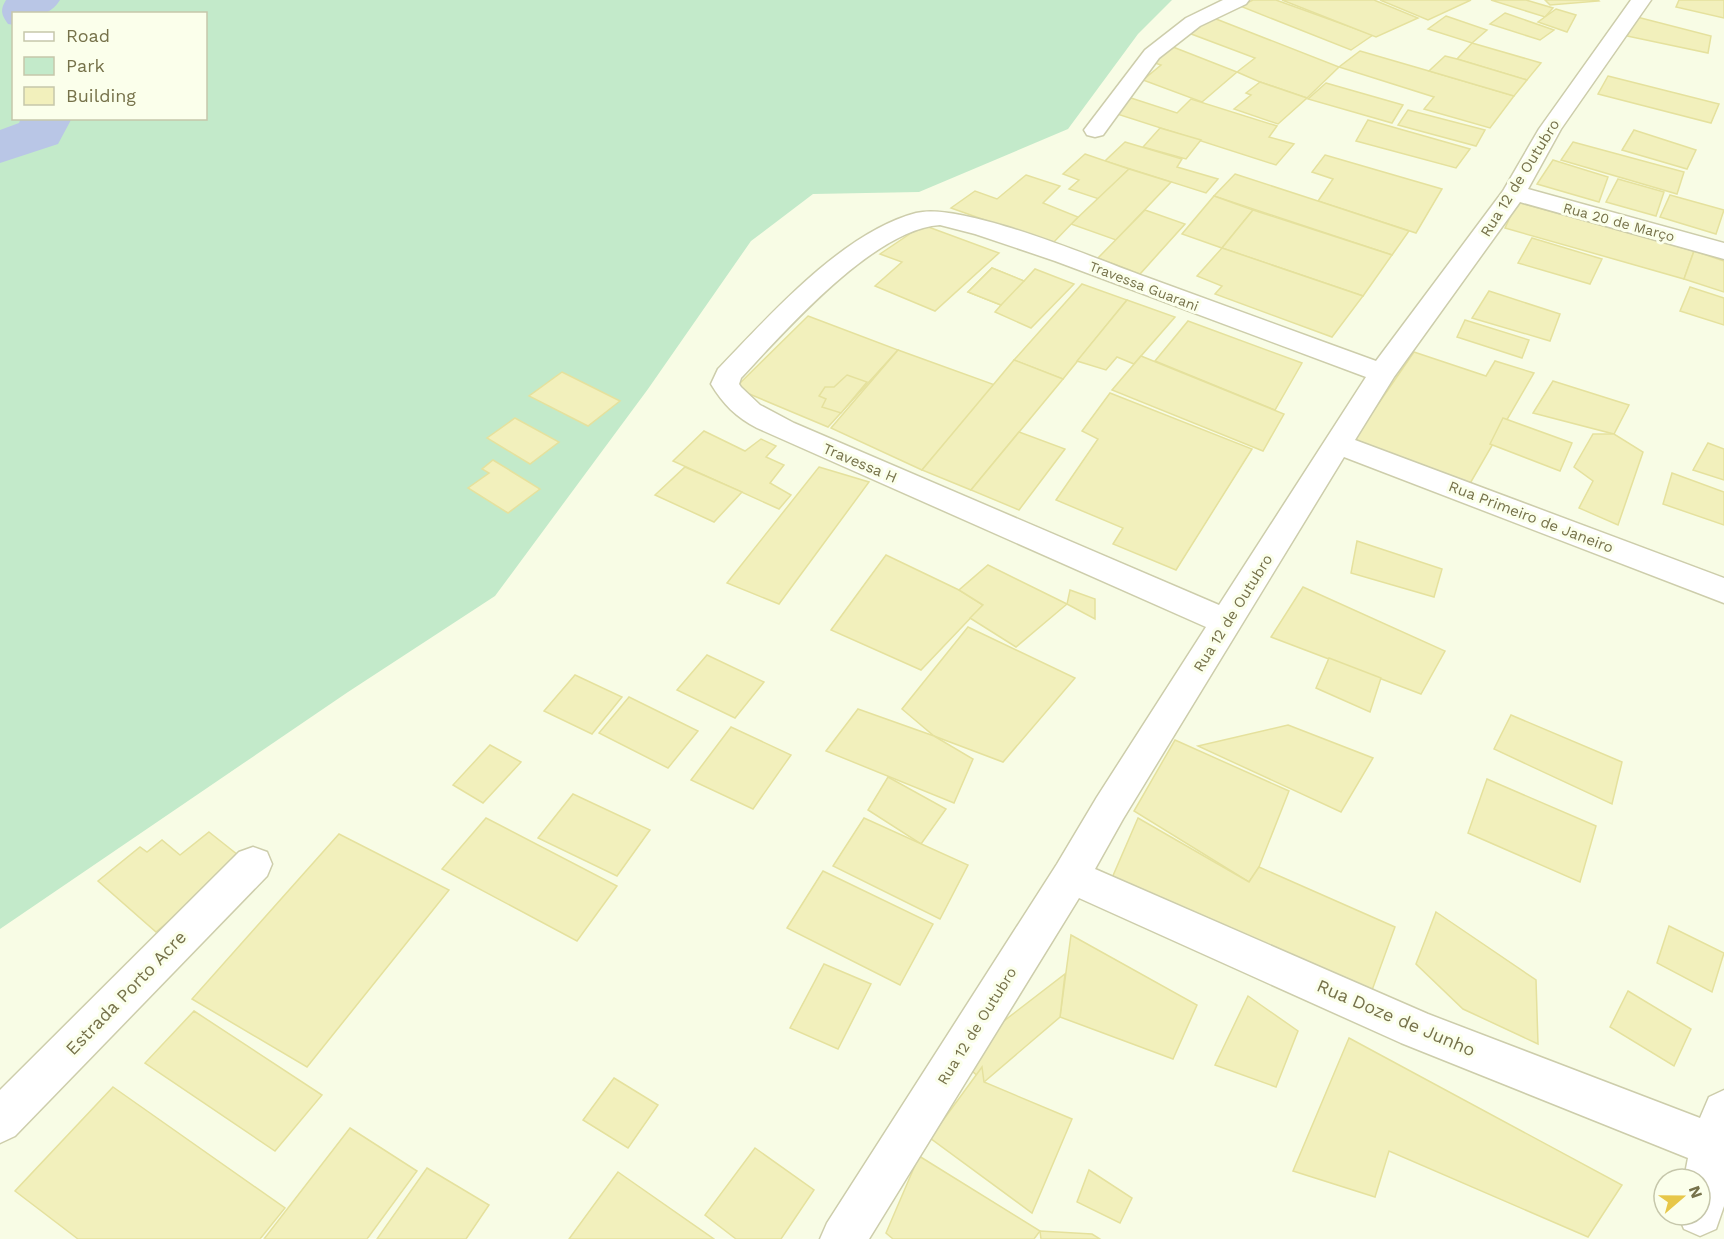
<svg xmlns="http://www.w3.org/2000/svg" width="1724" height="1239" font-family="'Work Sans',sans-serif">
<style>
.green{fill:#c3eaca;fill-rule:evenodd}
.lines{fill:none;stroke-linecap:round;stroke-linejoin:round}
.river{fill:#b9c6e6;fill-rule:evenodd}
.building{fill:#f2f0bc;stroke:#e5e19d;stroke-width:1.5}
.minor-casing{stroke:#cdcdab;stroke-width:3}
.minor{fill:#fff;fill-rule:evenodd}
.labels{text-anchor:middle;stroke-width:6;stroke-linejoin:round;paint-order:stroke}
.far-street-label{font-size:14px;fill:#76724a;stroke:#fbffeb}
.street-label{font-size:15px;fill:#76724a;stroke:#fbffeb}
.near-street-label{font-size:18px;fill:#76724a;stroke:#fbffeb}
</style>
<rect width="100%" height="100%" fill="#f8fce5"/>
<!-- green -->
<path class="green" d="M0,0h1172l-34,34 -70,95 -149,63 -106,2 -62,47 -103,148 -153,207 -147,96 -348,237zM14,14h192v104h-192z"/>
<g class="lines">
<!-- river -->
<g class="river">
<path d="M6,0h54c-12,19 -26,14 -46,14v11l-6,-1c-7,-10 -8,-14 -2,-24z"/>
<polygon points="21,118 72,118 58,144 0,163 0,130 19,123"/>
</g>
</g>
<!-- building -->
<g class="building">
<polygon points="1253,0 1276,0 1373,35 1351,50 1240,6"/>
<polygon points="1282,0 1374,0 1418,18 1376,37"/>
<polygon points="1380,0 1471,0 1428,20"/>
<polygon points="1491,0 1526,0 1553,8 1545,17"/>
<polygon points="1545,0 1598,0 1599,1 1550,5"/>
<polygon points="1679,0 1724,0 1724,18 1676,7"/>
<polygon points="1556,9 1576,15 1567,32 1538,22"/>
<polygon points="1505,13 1554,30 1540,40 1490,24"/>
<polygon points="1446,16 1487,30 1472,43 1428,29"/>
<polygon points="1211,17 1339,67 1307,98 1260,82 1237,72 1255,58 1186,32"/>
<polygon points="1637,17 1711,36 1708,53 1627,36"/>
<polygon points="1472,43 1541,63 1527,80 1457,59"/>
<polygon points="1173,47 1237,72 1202,102 1143,80 1161,65 1152,62"/>
<polygon points="1360,51 1429,71 1514,96 1490,128 1424,109 1434,97 1339,67"/>
<polygon points="1445,56 1457,59 1527,80 1514,96 1429,71"/>
<polygon points="1608,76 1719,104 1711,123 1598,94"/>
<polygon points="1260,82 1307,98 1278,124 1234,109 1251,95 1246,93"/>
<polygon points="1326,83 1403,105 1392,123 1308,99"/>
<polygon points="1131,98 1177,113 1191,99 1277,126 1269,137 1294,144 1276,165 1114,113"/>
<polygon points="1408,110 1485,130 1476,146 1398,125"/>
<polygon points="1368,120 1470,149 1456,168 1356,141"/>
<polygon points="1160,128 1201,140 1186,159 1143,147"/>
<polygon points="1634,130 1696,150 1687,169 1622,150"/>
<polygon points="1125,142 1182,159 1177,167 1218,179 1206,193 1105,161"/>
<polygon points="1573,142 1684,172 1677,194 1561,160"/>
<polygon points="1085,154 1129,169 1099,199 1069,189 1079,180 1063,174"/>
<polygon points="1325,155 1442,189 1416,233 1318,201 1333,179 1312,172"/>
<polygon points="1553,160 1608,177 1599,202 1537,184"/>
<polygon points="1129,169 1171,182 1116,240 1071,224"/>
<polygon points="1235,174 1318,201 1409,231 1392,255 1214,196"/>
<polygon points="1026,175 1060,186 1043,203 1078,217 1052,244 951,208 975,191 997,199"/>
<polygon points="1618,179 1664,192 1656,216 1606,202"/>
<polygon points="1670,195 1724,210 1716,234 1660,217"/>
<polygon points="1214,196 1253,210 1222,248 1182,234"/>
<polygon points="1517,202 1694,251 1684,279 1505,228"/>
<polygon points="1145,210 1185,224 1140,274 1098,258"/>
<polygon points="1253,210 1392,255 1363,296 1222,248"/>
<polygon points="923,225 999,253 935,311 875,286 902,262 880,254"/>
<polygon points="1532,238 1602,259 1590,284 1518,263"/>
<polygon points="1222,248 1363,296 1332,337 1215,294 1222,286 1197,276"/>
<polygon points="1694,251 1724,261 1724,292 1684,279"/>
<polygon points="992,268 1024,281 1035,269 1074,284 1031,328 995,312 1001,305 968,292"/>
<polygon points="992,268 1024,281 1001,305 968,292"/>
<polygon points="1082,284 1127,300 1063,379 1014,360"/>
<polygon points="1690,287 1724,298 1724,325 1680,311"/>
<polygon points="1489,291 1560,314 1550,341 1472,318"/>
<polygon points="1127,300 1175,317 1134,364 1117,357 1106,370 1077,361"/>
<polygon points="808,316 898,350 828,427 735,388"/>
<polygon points="1465,320 1529,340 1522,358 1457,337"/>
<polygon points="1188,321 1302,363 1275,410 1155,361"/>
<polygon points="898,350 995,385 922,470 831,428"/>
<polygon points="1414,352 1486,376 1495,361 1534,373 1468,487 1354,439"/>
<polygon points="1141,356 1284,414 1263,451 1112,390"/>
<polygon points="1014,360 1063,379 971,490 922,470"/>
<polygon points="562,372 620,401 588,426 529,396"/>
<polygon points="847,375 867,382 841,413 822,407 826,399 819,396 825,387 834,387"/>
<polygon points="1553,381 1629,405 1614,434 1533,413"/>
<polygon points="1110,393 1252,449 1176,570 1113,544 1123,528 1056,500 1098,439 1082,431"/>
<polygon points="515,418 559,442 530,464 487,438"/>
<polygon points="1503,418 1572,443 1560,471 1490,444"/>
<polygon points="704,431 745,451 761,439 776,446 766,457 784,465 770,483 791,495 779,509 673,461"/>
<polygon points="1019,432 1065,449 1019,510 971,490"/>
<polygon points="1593,434 1614,434 1643,452 1618,525 1579,508 1593,481 1574,467"/>
<polygon points="1708,443 1724,449 1724,480 1693,470"/>
<polygon points="493,460 540,489 508,513 468,488 489,473 482,469"/>
<polygon points="685,467 742,492 714,522 655,495"/>
<polygon points="819,467 869,482 779,604 727,583"/>
<polygon points="1672,473 1724,492 1724,525 1663,504"/>
<polygon points="1357,541 1442,569 1434,597 1351,573"/>
<polygon points="886,555 959,590 983,605 921,670 831,630"/>
<polygon points="988,565 1067,604 1016,647 970,618 983,605 959,590"/>
<polygon points="1303,587 1445,651 1421,694 1271,637"/>
<polygon points="1070,590 1095,599 1095,619 1067,604"/>
<polygon points="968,627 1075,678 1003,762 934,736 902,709"/>
<polygon points="707,655 764,682 735,718 677,690"/>
<polygon points="1329,658 1381,678 1370,712 1316,688"/>
<polygon points="575,675 622,697 592,734 544,711"/>
<polygon points="629,697 698,731 668,768 599,733"/>
<polygon points="858,709 934,736 973,759 954,803 826,751"/>
<polygon points="1511,715 1622,762 1612,804 1494,749"/>
<polygon points="1288,725 1373,758 1341,812 1198,746"/>
<polygon points="731,727 791,755 753,809 691,780"/>
<polygon points="1175,740 1289,791 1259,867 1249,882 1134,811"/>
<polygon points="490,745 521,762 483,803 453,785"/>
<polygon points="888,777 946,809 921,844 868,810"/>
<polygon points="1487,779 1596,826 1580,882 1468,833"/>
<polygon points="573,794 650,830 617,876 538,838"/>
<polygon points="486,818 617,886 577,941 442,869"/>
<polygon points="864,818 968,865 940,919 833,866"/>
<polygon points="1138,818 1249,882 1259,867 1395,927 1367,1004 1112,878"/>
<polygon points="209,832 243,859 156,932 98,881 140,847 147,852 162,840 180,855"/>
<polygon points="339,834 449,890 307,1067 192,999"/>
<polygon points="823,871 933,924 900,985 787,928"/>
<polygon points="1436,912 1536,980 1538,1044 1463,1009 1416,964"/>
<polygon points="1669,926 1724,953 1712,992 1657,963"/>
<polygon points="1071,935 1197,1005 1173,1059 1060,1017"/>
<polygon points="824,964 871,984 838,1049 790,1028"/>
<polygon points="1065,974 1060,1017 984,1082 957,1057"/>
<polygon points="1628,991 1691,1029 1674,1066 1610,1027"/>
<polygon points="1248,996 1298,1031 1276,1087 1215,1065"/>
<polygon points="194,1011 322,1095 275,1151 145,1063"/>
<polygon points="1349,1038 1622,1185 1588,1237 1389,1151 1375,1197 1293,1171"/>
<polygon points="982,1067 984,1082 1072,1119 1032,1213 930,1138"/>
<polygon points="614,1078 658,1105 628,1148 583,1120"/>
<polygon points="113,1087 285,1208 260,1239 78,1239 15,1191"/>
<polygon points="350,1128 417,1171 367,1239 264,1239"/>
<polygon points="755,1148 814,1190 781,1239 736,1239 705,1215"/>
<polygon points="919,1156 1040,1231 1034,1239 893,1239 886,1233"/>
<polygon points="427,1168 489,1205 466,1239 377,1239"/>
<polygon points="1089,1170 1132,1198 1120,1223 1077,1202"/>
<polygon points="618,1172 714,1239 569,1239"/>
<polygon points="1040,1231 1092,1234 1100,1239 1041,1239"/>
</g>
<g class="lines">
<defs>
<g id="minor">
<polygon points="1223,0 1249,0 1246,4 1200,26 1159,58 1103,135 1095,137 1087,135 1084,130 1145,50 1186,18"/>
<path d="M1631,0h20l-90,129 -33,60 196,54v16l-204,-57 -126,175 -39,63 369,138v25l-380,-146 -221,362 -28,50 333,145 272,104 9,-21 15,-7v116l-8,23 -16,7 -16,-7 -6,-14h22v-36h-16l4,-21 -287,-115 -322,-145 -210,341h-49l7,-16 230,-359 40,-67 109,-170 -449,-199c-21,-11 -34,-24 -46,-44l7,-15c51,-53 125,-137 198,-156 45,-12 182,47 230,64 77,28 154,56 230,84l127,-170 36,-62zM940,225l35,9 80,27 311,116 -147,228 -425,-182 -34,-18 -19,-18 -2,-3 2,-6c44,-47 133,-149 199,-153z"/>
<polygon points="253,847 267,852 272,864 267,876 15,1136 0,1143 0,1090 239,852"/>
</g>
</defs>
<!-- minor casing -->
<use href="#minor" class="minor-casing"/>
<!-- minor -->
<use href="#minor" class="minor"/>
</g>
<g class="labels">
<!-- far-street labels -->
<g class="far-street-label">
<text transform="translate(1619 222) rotate(15)" y="5">Rua 20 de Março</text>
<text transform="translate(1144 286) rotate(21)" y="5">Travessa Guarani</text>
</g>
<!-- street labels -->
<g class="street-label">
<text transform="translate(1520 178) rotate(-58)" y="5">Rua 12 de Outubro</text>
<text transform="translate(860 463) rotate(23)" y="5">Travessa H</text>
<text transform="translate(1531 517) rotate(21)" y="5">Rua Primeiro de Janeiro</text>
<text transform="translate(1233 613) rotate(-58)" y="5">Rua 12 de Outubro</text>
<text transform="translate(977 1026) rotate(-58)" y="5">Rua 12 de Outubro</text>
</g>
<!-- near-street labels -->
<g class="near-street-label">
<text transform="translate(126 993) rotate(-46)" y="6">Estrada Porto Acre</text>
<text transform="translate(1396 1018) rotate(23)" y="6">Rua Doze de Junho</text>
</g>
</g>
<!-- legend -->
<rect x="12" y="12" width="195" height="108" fill="#fbffeb" stroke="#c6c7ab" stroke-width="1.5"/>
<rect x="24" y="32" width="30" height="9" fill="#ffffff" stroke="#c6c7ab" stroke-width="1.5"/>
<text x="66" y="42" font-size="18" fill="#76724a">Road</text>
<rect x="24" y="57" width="30" height="18" fill="#c3eaca" stroke="#c6c7ab" stroke-width="1.5"/>
<text x="66" y="72" font-size="18" fill="#76724a">Park</text>
<rect x="24" y="87" width="30" height="18" fill="#f2f0bc" stroke="#c6c7ab" stroke-width="1.5"/>
<text x="66" y="102" font-size="18" fill="#76724a">Building</text>
<!-- north arrow -->
<g transform="translate(1682 1197) rotate(70)"><circle r="28" fill="#fbffeb" stroke="#c6c7ab" stroke-width="1.5"/>
<path d="M0-4.5L10 22L0 15L-10 22Z" fill="#e7c749"/>
<text y="-9" font-size="16" font-weight="bold" text-anchor="middle" fill="#76724a">N</text>
</g>
</svg>
